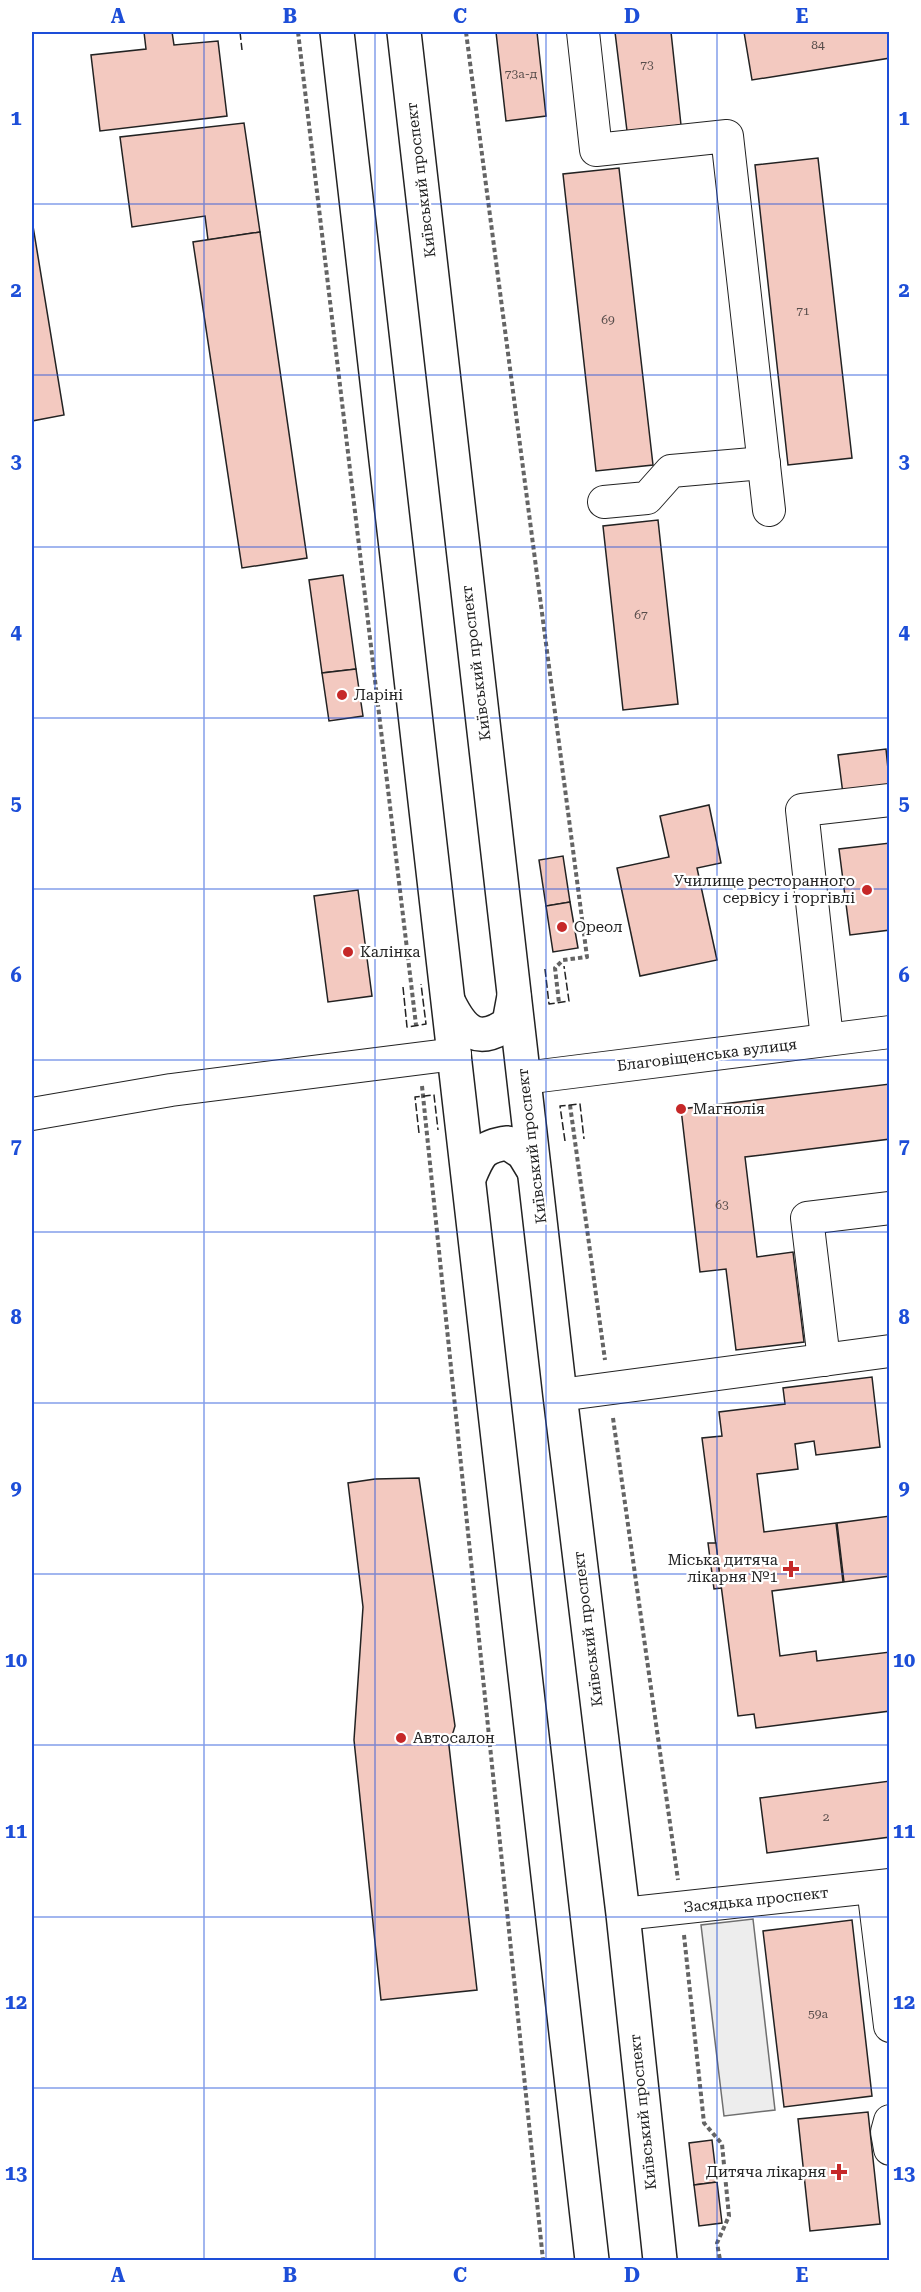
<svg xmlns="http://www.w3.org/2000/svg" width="921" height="2292" font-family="'Roboto Serif',serif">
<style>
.parking{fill:#ededed;stroke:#6f6f6f;stroke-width:1.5}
.building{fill:#f3c9c0;stroke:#222;stroke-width:1.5}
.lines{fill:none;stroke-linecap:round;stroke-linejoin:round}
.minor-casing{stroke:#222;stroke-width:34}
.major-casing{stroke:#222;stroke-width:36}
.path{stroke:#646464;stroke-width:4;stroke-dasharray:4.5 3;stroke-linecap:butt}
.minor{stroke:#fff;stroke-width:32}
.major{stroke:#fff;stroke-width:33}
.fence{stroke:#222;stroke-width:1.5;stroke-dasharray:8 3;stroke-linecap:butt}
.grid{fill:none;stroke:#1d4ed8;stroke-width:1.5;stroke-opacity:0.55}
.poi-dot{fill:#c62828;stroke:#fff;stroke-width:2}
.labels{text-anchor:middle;stroke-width:4.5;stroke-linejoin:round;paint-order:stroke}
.number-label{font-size:12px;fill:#564c4a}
.street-label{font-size:15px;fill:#222;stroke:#fff}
.poi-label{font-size:15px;fill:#222;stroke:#fff;text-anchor:start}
.neatline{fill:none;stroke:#1d4ed8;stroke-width:2}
.grid-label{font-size:20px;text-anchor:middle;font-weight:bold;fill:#1d4ed8}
</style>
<rect width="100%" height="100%" fill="#fff"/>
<!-- parking -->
<polygon class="parking" points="753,1919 775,2110 724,2116 701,1925"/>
<!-- building -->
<g class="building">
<polygon points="144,32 172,32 174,45 218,41 227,116 100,131 91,55 146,49"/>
<polygon points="496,32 537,32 546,116 506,121"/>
<polygon points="615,32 671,32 681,125 627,131"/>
<polygon points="744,32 890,32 890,58 752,80"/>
<polygon points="244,123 260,232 208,240 205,216 132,227 120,137"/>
<polygon points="818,158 852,458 788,465 755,165"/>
<polygon points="619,168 653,465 596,471 563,174"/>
<polygon points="32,220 64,415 32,421"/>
<polygon points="260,232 307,558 242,568 193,242"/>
<polygon points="658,520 678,704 623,710 603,526"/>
<polygon points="343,575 356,669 322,673 309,580"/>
<polygon points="356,669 363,716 329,721 322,673"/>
<polygon points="886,749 890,789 843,794 838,755"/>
<polygon points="709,805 721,863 697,868 717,960 640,976 617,868 669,857 660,816"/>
<polygon points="890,843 890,930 850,935 839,849"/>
<polygon points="563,856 570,902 546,906 539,860"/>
<polygon points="358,890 372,996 328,1002 314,896"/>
<polygon points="570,902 578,948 553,952 546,906"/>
<polygon points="890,1084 890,1139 745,1157 757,1257 793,1252 804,1342 736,1350 726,1269 700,1272 681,1109"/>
<polygon points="872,1377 880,1447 816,1455 814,1441 795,1444 798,1469 757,1474 764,1532 836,1523 843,1582 772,1591 780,1656 816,1651 817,1661 890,1652 890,1711 756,1728 754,1714 738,1716 702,1438 722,1436 719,1412 785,1404 783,1388"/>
<polygon points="419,1478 455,1726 452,1736 448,1737 477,1990 381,2000 354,1740 363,1607 348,1483 375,1479"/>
<polygon points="890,1516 890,1576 844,1582 837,1523"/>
<polygon points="708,1543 716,1543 721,1588 714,1589"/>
<polygon points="890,1781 890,1837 767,1853 760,1798"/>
<polygon points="852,1920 872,2096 784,2107 763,1931"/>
<polygon points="868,2112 880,2224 810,2231 798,2119"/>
<polygon points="712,2140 717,2182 694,2185 689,2143"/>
<polygon points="717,2182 722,2223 699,2226 694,2185"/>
</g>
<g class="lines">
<defs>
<g id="minor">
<polyline points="583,32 596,150 727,136 769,510"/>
<polyline points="604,502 647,498 671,471 764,463"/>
<polyline points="827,1039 802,810 890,800"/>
<polyline points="524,1078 890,1032"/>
<polyline points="32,1114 171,1090 455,1054"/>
<polyline points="824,1360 807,1218 890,1208"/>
<polyline points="560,1395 890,1351"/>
<polyline points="873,1887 890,2026"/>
<polyline points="623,1914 890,1885"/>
<polyline points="890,2121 887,2132 890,2149"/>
</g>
<g id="major">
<polyline points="337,32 592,2260"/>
<polyline points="404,32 560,1395 623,1914 660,2260"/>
<path d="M449,1003c15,30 30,42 60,20l5,-27"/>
<path d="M469,1178c10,-24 13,-32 39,-35l15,10 11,18"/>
</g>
</defs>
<!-- minor casing -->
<use href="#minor" class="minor-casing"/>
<!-- major casing -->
<use href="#major" class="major-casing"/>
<!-- path -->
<g class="path">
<polyline points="298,32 416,1025"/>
<polyline points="466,32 587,957 563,960 555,968 559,1003"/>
<polyline points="422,1086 543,2260"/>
<polyline points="570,1105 605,1360"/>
<polyline points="613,1418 678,1880"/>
<polyline points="684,1935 704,2123 722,2144 729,2216 717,2243 720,2260"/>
</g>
<!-- minor -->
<use href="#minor" class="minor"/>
<!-- major -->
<use href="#major" class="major"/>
<!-- fence -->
<g class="fence">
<polyline points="240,32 242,50"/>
<polyline points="545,969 549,1004 569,1001 564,966"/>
<polyline points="403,987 407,1027 426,1024 421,984"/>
<polyline points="419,1133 415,1097 434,1095 438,1130"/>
<polyline points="565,1141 560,1106 580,1104 584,1139"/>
</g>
</g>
<!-- grid -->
<path class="grid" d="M204,32v2228M375,32v2228M546,32v2228M717,32v2228M32,204h858M32,375h858M32,547h858M32,718h858M32,889h858M32,1060h858M32,1232h858M32,1403h858M32,1574h858M32,1745h858M32,1917h858M32,2088h858"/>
<!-- markers -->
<g class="poi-dot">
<circle cx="342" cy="695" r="6"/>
<circle cx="867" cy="890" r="6"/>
<circle cx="562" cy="927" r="6"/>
<circle cx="348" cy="952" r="6"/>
<circle cx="681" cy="1109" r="6"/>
<path d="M788 1560h6v6h6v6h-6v6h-6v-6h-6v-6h6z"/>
<circle cx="401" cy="1738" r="6"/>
<path d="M836 2163h6v6h6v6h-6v6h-6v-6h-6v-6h6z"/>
</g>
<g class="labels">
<!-- number labels -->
<g class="number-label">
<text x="818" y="49">84</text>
<text x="647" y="69">73</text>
<text x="521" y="78">73а-д</text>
<text x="803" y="315">71</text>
<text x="608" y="324">69</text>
<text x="641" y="619">67</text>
<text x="722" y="1209">63</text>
<text x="826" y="1821">2</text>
<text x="818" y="2018">59а</text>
</g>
<!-- street labels -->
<g class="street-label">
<text transform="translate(421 180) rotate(-97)" y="5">Київський проспект</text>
<text transform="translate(476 663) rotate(-97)" y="5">Київський проспект</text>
<text transform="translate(707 1055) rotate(-7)" y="5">Благовіщенська вулиця</text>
<text transform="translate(532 1146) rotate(-97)" y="5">Київський проспект</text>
<text transform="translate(588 1629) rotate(-97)" y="5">Київський проспект</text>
<text transform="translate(756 1900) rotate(-6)" y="5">Засядька проспект</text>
<text transform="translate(643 2112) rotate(-96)" y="5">Київський проспект</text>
</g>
<!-- poi labels -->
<g class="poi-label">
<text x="354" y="700">Ларіні</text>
<text x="855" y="886" text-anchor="end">Училище ресторанного<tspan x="855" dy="17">сервісу і торгівлі</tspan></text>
<text x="574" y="932">Ореол</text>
<text x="360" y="957">Калінка</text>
<text x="693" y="1114">Магнолія</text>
<text x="778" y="1565" text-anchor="end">Міська дитяча<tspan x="778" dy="17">лікарня №1</tspan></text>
<text x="413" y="1743">Автосалон</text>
<text x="826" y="2177" text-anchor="end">Дитяча лікарня</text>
</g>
</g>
<!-- border -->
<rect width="921" height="2292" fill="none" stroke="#ffffff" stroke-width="66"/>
<rect x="33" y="33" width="855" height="2226" class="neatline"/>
<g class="grid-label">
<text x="118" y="23">A</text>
<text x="290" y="23">B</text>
<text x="460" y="23">C</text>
<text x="632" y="23">D</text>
<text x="802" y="23">E</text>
<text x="16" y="125">1</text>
<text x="904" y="125">1</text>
<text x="16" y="297">2</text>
<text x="904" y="297">2</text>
<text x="16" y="468">3</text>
<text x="904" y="468">3</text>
<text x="16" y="639">4</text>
<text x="904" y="639">4</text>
<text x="16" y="810">5</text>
<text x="904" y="810">5</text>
<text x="16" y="982">6</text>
<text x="904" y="982">6</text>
<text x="16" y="1153">7</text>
<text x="904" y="1153">7</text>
<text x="16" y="1324">8</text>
<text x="904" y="1324">8</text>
<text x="16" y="1495">9</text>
<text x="904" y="1495">9</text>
<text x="16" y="1667">10</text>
<text x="904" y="1667">10</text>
<text x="16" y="1838">11</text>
<text x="904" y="1838">11</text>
<text x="16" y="2009">12</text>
<text x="904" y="2009">12</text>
<text x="16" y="2180">13</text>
<text x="904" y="2180">13</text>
<text x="118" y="2282">A</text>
<text x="290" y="2282">B</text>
<text x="460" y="2282">C</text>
<text x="632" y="2282">D</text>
<text x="802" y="2282">E</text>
</g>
</svg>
